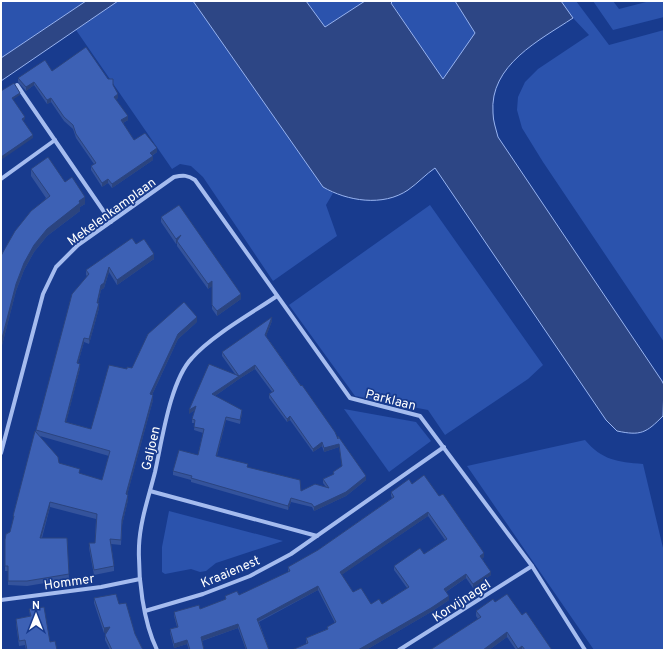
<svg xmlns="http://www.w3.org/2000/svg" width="665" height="651" font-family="Overpass,sans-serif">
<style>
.green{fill:#2b53ad}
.water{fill:#2d4685;stroke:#98b4f1}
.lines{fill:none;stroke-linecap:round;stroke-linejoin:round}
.minor{stroke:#a5bcef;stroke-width:4}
.wall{fill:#34539c;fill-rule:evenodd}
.shaded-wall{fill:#2b447f}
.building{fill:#3d61b5;stroke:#2b447f;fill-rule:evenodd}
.labels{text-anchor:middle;stroke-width:3.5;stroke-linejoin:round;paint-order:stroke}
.street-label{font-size:13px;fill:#fff;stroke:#183b8e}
</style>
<rect width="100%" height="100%" fill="#183b8e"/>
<!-- green -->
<g class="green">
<polygon points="1,1 86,1 1,58"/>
<polygon points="118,1 193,1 323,187 333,193 326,205 337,236 273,281 203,177 191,166 180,164 172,169 76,30"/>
<polygon points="306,1 365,1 325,27"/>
<polygon points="393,1 455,1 476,33 443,80 391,2"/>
<polygon points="561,1 576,1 609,45 664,30 664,342 543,162 522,128 517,110 518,97 525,82 538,69 589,35 573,18"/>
<polygon points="593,1 613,1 619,9 650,1 664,1 664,17 613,30"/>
<polygon points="430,205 543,365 528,379 445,435 428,410 355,396 289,305"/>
<polygon points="344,409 416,422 431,441 389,472"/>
<path d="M585,440c17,20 32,22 58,24l21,88v98h-70l-127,-184z"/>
<polygon points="169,511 283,541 216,563 206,571 200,572 191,569 165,574 162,572 162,547"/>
</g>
<!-- water -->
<g class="water">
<polygon points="86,1 118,1 1,81 1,58"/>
<path d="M193,1h113l19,26 40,-26h28l-2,2 52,76 32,-46 -20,-32h106l12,17c-33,22 -84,47 -80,95 0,8 3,16 5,24l164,244 2,4 -1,31c-17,17 -22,20 -46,15l-11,-11 -171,-252c-9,6 -17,15 -27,22 -25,17 -61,11 -85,-3z"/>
</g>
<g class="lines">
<!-- minor -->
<g class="minor">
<polyline points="17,85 111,222"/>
<polyline points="1,179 55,140"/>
<path d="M1,453l42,-159 13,-27 22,-22 96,-68c9,-2 14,-2 21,3l155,218 70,18 112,150 53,84"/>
<polyline points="150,491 317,536"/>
<polyline points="1,600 101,587 140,579"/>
<polyline points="145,611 203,594 250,576 291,554 444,447"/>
<path d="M157,650c-14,-29 -19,-72 -18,-104 1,-25 10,-50 16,-74 7,-31 15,-91 37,-114 19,-22 60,-45 85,-62"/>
<polyline points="399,650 532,566"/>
</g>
</g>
<!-- wall -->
<g class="wall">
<polygon points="52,71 113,85 118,98 116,99 128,120 123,123 134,140 157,152 152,156 153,160 112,188 108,183 102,187 91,170 91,166 94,164 76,138 73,129 64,121 51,102 47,104 34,85 26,91 18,82 18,78"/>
<polygon points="31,169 65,182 85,204 80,207 80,211 47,236 34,252 24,270 16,291 1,349 1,256 46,198 31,176"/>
<polygon points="161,217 241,299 217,316 212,309 212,286 208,289 177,246 177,243 176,244 161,222"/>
<path d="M136,244l18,15 -37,26 -8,-13 -5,16 -3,2 -3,13 1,5 -10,36 -5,-2 -6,21 2,5 -14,54 25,7 36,-60 5,-1 65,-46 -19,17 -26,56 1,5 -26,95 1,5 -6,25 -1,20 -10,-1 3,22v5l-20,4 -5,-27v-5h6l1,-24 -46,-12 -8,31h25l2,41 -42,7 -19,-1v-14h-3v-31l5,-8 3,-12v-4l23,-86 51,-154 -1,-1v-5zM40,436l69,20 -7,24 -22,-6 -21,-11z"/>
<path d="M272,321l-6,15 72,102 28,42 -20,16 -32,15 -2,-4 -21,-5 -3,8 -97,-28v-2l-18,-5v-4l25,-16 5,-22 -9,-3 1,-7h-3v-4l3,-9 -6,4 46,-40 -13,-18v-4zM255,369l17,23 -3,2v4l18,24 3,-2 23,32 9,-6 2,6 15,-5 3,19 -9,6v3l-10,4v4l3,4 -25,4 -53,-24 -31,-11 9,-36 14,4 2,-11 -27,-17 24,-17z"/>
<path d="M412,484l27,12 45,61 -2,1 9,17 -18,13 -7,-10 -20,14 3,8 -18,12 -65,38h-74l14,-6v-6l21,-9v-2l8,-4 -17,-33 -59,32 10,28h-23l-8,-22 -36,13 2,9h-15l-2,-6 -13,4 -4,-15v-4l7,-2 -3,-11v-4l26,-3 25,-9v-4l14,-1 49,-23v-5l30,-17 74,-52 -1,-2v-4zM428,516l17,24 -21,14 -30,12v4l13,18 -25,16h-11l-18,-12 -12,-17z"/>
<polygon points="94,598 119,604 143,650 110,650 105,640 105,635 106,632 104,633 94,603"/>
<polygon points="495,602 522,615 552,650 516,650 507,637 489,650 430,650 478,619 476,616 476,611"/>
<polygon points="29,609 50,642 57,650 26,650 25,645 19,646 16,624 16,619 30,616"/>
</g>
<!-- shaded-wall -->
<g class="shaded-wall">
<polygon points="34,82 34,85 26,91 26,87"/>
<polygon points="20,93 20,95 12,100 12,98"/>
<polygon points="118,94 118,98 114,101 114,97"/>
<polygon points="51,98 51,102 47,104 47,100"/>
<polygon points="128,116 128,120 121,124 121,120"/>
<polygon points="25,117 25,119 22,122 22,119"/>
<polygon points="33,135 33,138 1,160 1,157"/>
<polygon points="157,148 157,152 150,157 150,153"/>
<polygon points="153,156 153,160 112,188 112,184"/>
<polygon points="108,179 108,183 102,187 102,183"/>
<polygon points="85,197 85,204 80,207 80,211 47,236 34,252 24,270 16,291 1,349 1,342 16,284 24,263 34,245 47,229 79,201"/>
<polygon points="181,235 177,241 177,243 176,244 176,239"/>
<polygon points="154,254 154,259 117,285 117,280"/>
<polygon points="109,267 109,272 104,288 101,290 97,307 97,303 101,285"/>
<polygon points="212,281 212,286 208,289 208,284"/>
<polygon points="241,294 241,299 217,316 217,311"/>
<polygon points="99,303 99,308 89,344 89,339"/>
<polygon points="197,317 197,322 178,339 150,399 150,394 178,334"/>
<polygon points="272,317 272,321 265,339 265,335"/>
<polygon points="84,338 84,342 77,367 77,363"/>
<polygon points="80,364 80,368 65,427 65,422"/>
<polygon points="255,365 255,369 239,379 239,376"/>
<polygon points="239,376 239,379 212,398 212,394"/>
<polygon points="153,395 153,400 126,499 126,494"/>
<polygon points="196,406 196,409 189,414 189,410"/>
<polygon points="242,410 242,413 240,424 240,420"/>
<polygon points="290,416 290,420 287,422 287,419"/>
<polygon points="226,417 226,420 216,459 216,456"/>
<polygon points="322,442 322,446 313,452 313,449"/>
<polygon points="339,444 339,447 324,452 324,448"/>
<polygon points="366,476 366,480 346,496 314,511 314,507"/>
<polygon points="128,495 128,500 122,525 121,545 122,520"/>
<polygon points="291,498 291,502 288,510 288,506"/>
<polygon points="50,502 50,507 40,542 40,538"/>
<polygon points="428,512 428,516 340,576 340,572"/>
<polygon points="484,553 484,557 480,560 480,556"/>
<polygon points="491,572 491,575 473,588 473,584"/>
<polygon points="466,574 466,578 444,593 444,589"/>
<polygon points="318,586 318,590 257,622 257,619"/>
<polygon points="449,596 449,600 431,612 366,650 358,650"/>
<polygon points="238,624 238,628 201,641 201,637"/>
<polygon points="110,627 110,632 104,633 104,628"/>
<polygon points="507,632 507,637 489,650 483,650"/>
<polygon points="187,640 187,644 174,648 174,644"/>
<polygon points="522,646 522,650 518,650 518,649"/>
</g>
<!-- building -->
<g class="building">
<polygon points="86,47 108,79 113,79 113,85 118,94 114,97 128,116 121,120 134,140 145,133 157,148 150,153 153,156 112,184 108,179 102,183 91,166 96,163 76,134 73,125 64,117 51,98 47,100 34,82 26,87 18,78 45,60 52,71"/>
<polygon points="14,83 20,93 12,98 25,117 22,119 33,135 1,157 1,91"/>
<polygon points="48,157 65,182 72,177 85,197 79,201 80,203 47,229 34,245 24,263 16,284 1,342 1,256 3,252 15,231 31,211 50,196 31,169"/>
<polygon points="179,205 241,294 217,311 212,305 212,281 208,284 177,241 181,235 176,239 161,217"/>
<polygon points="132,238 136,244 144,239 154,254 117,280 109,267 104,283 101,285 97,303 99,303 89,339 84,338 77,363 80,364 65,422 91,429 109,365 127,369 127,367 132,368 148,334 184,302 197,317 178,334 150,394 153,395 126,494 128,495 122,520 121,540 110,539 114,566 94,570 89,543 95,543 97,514 50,502 40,538 67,538 69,574 27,581 8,581 8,566 5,566 5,540 6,534 10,532 14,516 13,516 35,431 58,457 59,463 80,469 79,473 102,480 110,451 36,430 72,294 89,274 86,270"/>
<polygon points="272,317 265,335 301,386 302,385 335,432 338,439 338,436 366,476 346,492 314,507 312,504 291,498 288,506 191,478 192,476 173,471 179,450 198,455 204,429 194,427 195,420 192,419 196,406 189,410 209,364 239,376 212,394 242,410 240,420 226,417 216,456 248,464 247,467 300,480 301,491 315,484 329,488 323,479 334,474 333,472 342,466 339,444 324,448 322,442 313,449 290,416 287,419 269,394 274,391 255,365 239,376 222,352"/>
<path d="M424,475l15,21 4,-2 41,59 -4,3 11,16 -18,12 -7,-10 -22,15 5,7 -18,12 -73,42h-66l16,-7 -2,-5 22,-9 -1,-2 9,-5 -18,-36 -61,33 12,31h-22l-9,-26 -37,13 3,13h-14l-3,-10 -13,4 -4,-15 8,-2 -4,-15 25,-7 1,4 26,-10 -1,-3 12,-5 2,4 51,-24 -2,-4 30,-17 76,-53 -3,-5 18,-13 3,5zM428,512l19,27 -23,15 -4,-6 -26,18 15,21 -27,17 -3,-5 -8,5 -10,-16 -8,4 -13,-20z"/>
<polygon points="116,594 119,604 126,603 135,634 143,650 112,650 105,635 110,627 104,628 94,598"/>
<polygon points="507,594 522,615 526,612 552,650 525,650 522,646 518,649 507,632 483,650 484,650 430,650 481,617 476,611 493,599 495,602"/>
<polygon points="44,607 50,642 55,641 57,650 27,650 25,640 19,641 16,619 31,616 29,609"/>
</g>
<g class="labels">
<!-- street labels -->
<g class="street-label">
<text transform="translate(111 211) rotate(-36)" y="5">Mekelenkamplaan</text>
<text transform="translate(391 399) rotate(14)" y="5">Parklaan</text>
<text transform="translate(150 448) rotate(-77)" y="5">Galjoen</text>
<text transform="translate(230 571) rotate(-23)" y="5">Kraaienest</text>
<text transform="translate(69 581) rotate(-8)" y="5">Hommer</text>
<text transform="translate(461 600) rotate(-33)" y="5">Korvijnagel</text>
</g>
</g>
<!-- border -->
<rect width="665" height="651" fill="none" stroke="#ffffff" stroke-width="4"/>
<!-- north arrow -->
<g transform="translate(36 615)" stroke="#183b8e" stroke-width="3" paint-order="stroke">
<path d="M0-3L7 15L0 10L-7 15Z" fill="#ffffff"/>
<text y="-6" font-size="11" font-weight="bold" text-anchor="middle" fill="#ffffff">N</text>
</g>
</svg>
